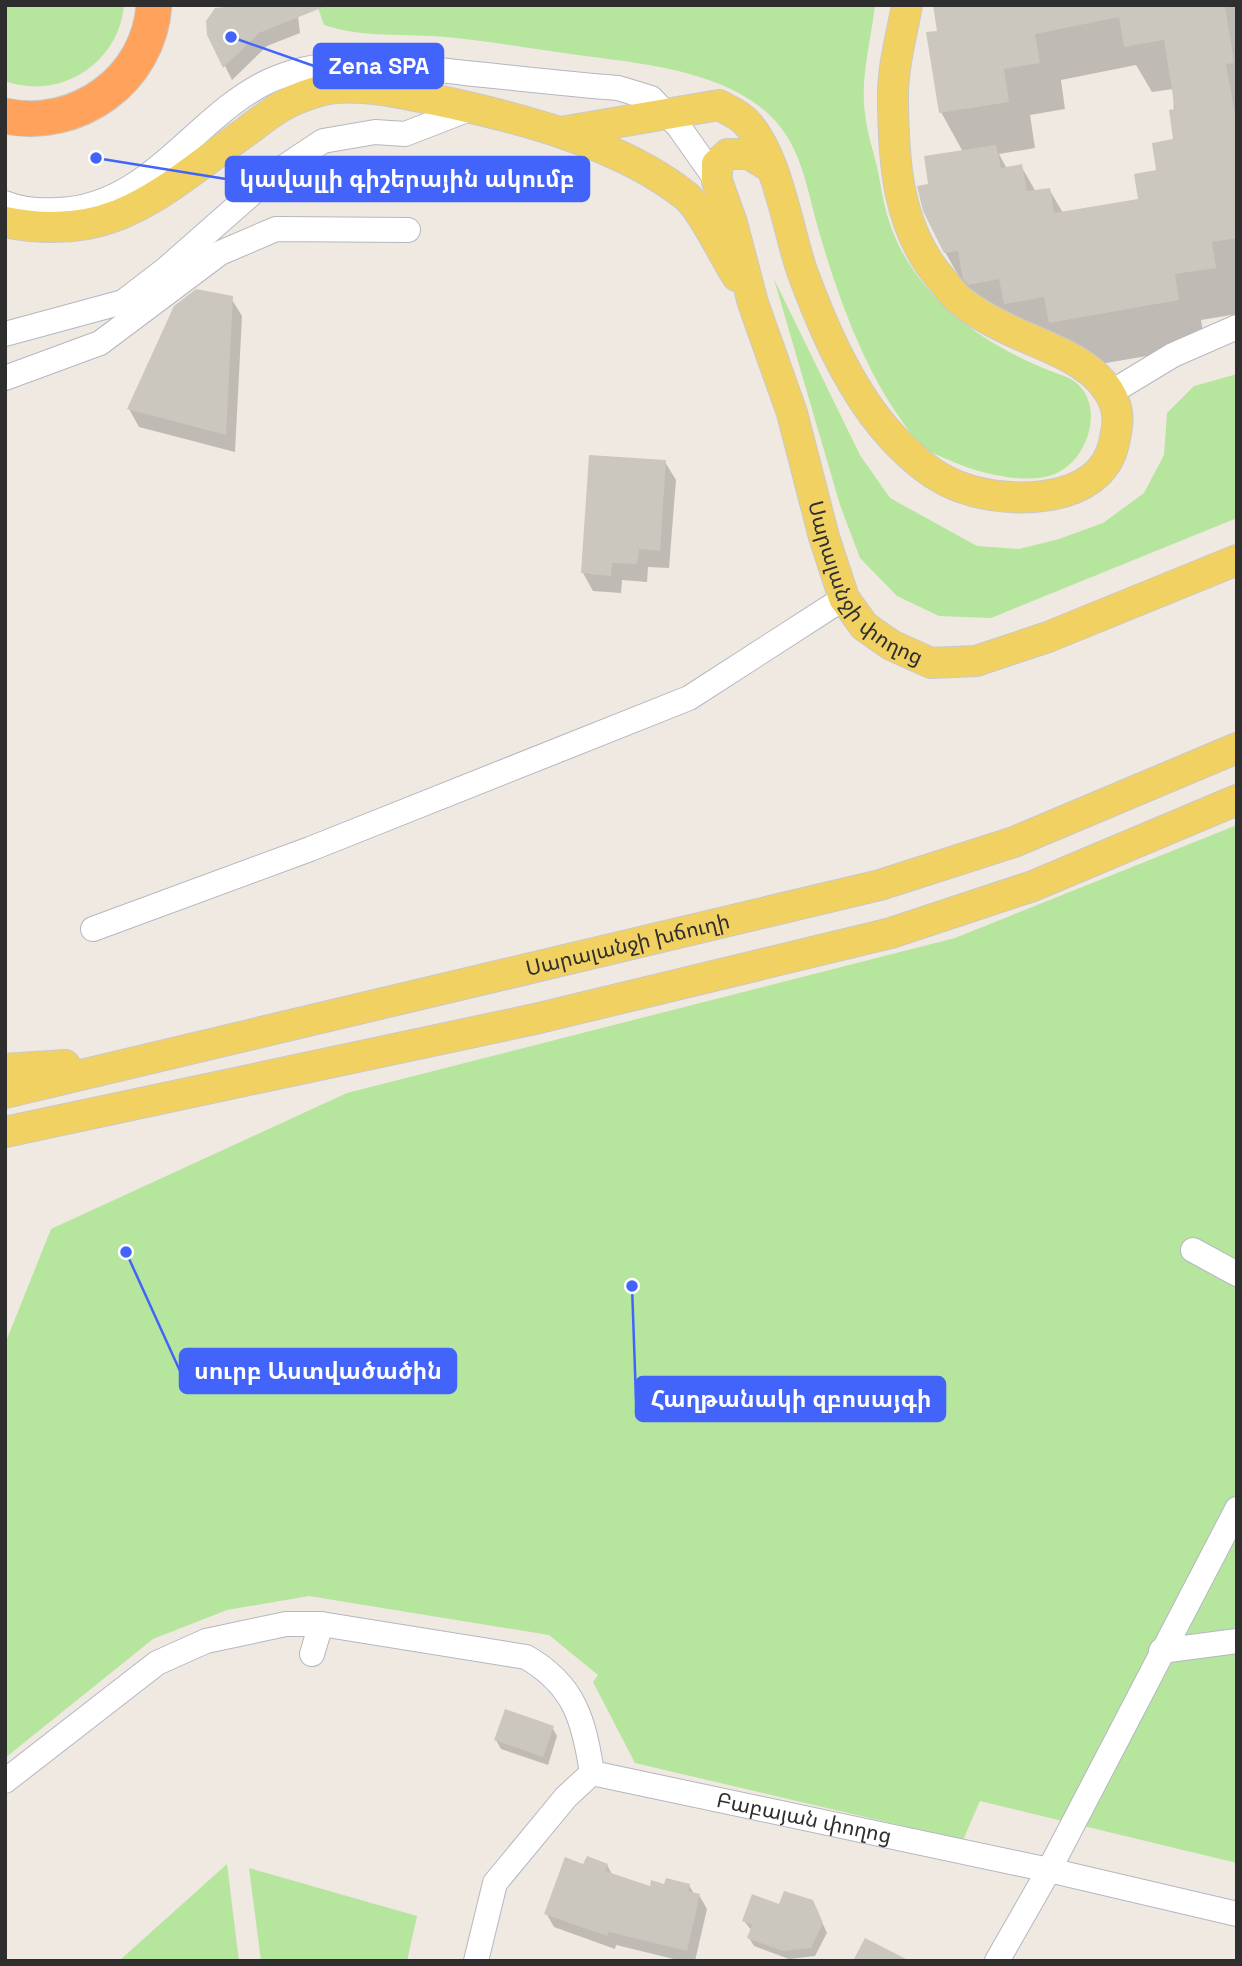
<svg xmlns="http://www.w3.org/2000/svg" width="1242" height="1966" font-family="'Space Grotesk','Noto Sans Armenian',sans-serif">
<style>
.green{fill:#b6e59e}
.shadow{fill:#0003;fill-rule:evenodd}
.building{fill:#cbc7bf}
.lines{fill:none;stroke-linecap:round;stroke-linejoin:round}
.minor-casing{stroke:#b4b7c1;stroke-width:26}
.major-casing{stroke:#c9c9c9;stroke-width:32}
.highway-casing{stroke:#c9c9c9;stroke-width:37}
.minor{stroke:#fff;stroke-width:24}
.major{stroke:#f2d163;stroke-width:30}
.highway{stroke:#ffa35c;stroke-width:35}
.labels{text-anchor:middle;stroke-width:5;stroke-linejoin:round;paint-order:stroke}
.street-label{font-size:21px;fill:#2e2e2e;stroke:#fff}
.leader{fill:none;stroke:#4264fb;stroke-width:2.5}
.callout-dot{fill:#4264fb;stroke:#fff;stroke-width:2.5}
.callout{fill:#4264fb;stroke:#4264fb;stroke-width:2.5}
.callout-label{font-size:23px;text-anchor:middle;font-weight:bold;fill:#fff}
</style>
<rect width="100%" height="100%" fill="#efe9e1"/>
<!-- green -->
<g class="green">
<path d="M5,5h119c-5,58 -64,96 -119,76z"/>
<path d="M317,5h558c-4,36 -15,73 -10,109 2,18 8,36 12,53 4,18 6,36 12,54 25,78 101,129 175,155 44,16 29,82 -9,98 -27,11 -73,0 -99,-11 -11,-5 -26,-10 -35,-17 -7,-6 -13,-17 -19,-25 -40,-56 -65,-127 -84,-193 -14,-50 -18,-95 -66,-127 -53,-35 -127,-39 -188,-48 -43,-6 -88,-14 -132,-17 -37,-2 -72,1 -108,-11z"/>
<polygon points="774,279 860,455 890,498 977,546 1019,549 1059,539 1103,523 1144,493 1164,455 1167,413 1194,386 1237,374 1237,518 991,618 939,616 897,596 860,558 840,505"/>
<polygon points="1237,825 1237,1863 980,1801 963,1840 635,1763 593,1682 598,1675 549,1635 309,1596 227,1610 153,1639 5,1758 5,1344 51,1229 347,1093 955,938"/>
<polygon points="227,1864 239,1961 119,1961"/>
<polygon points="249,1868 417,1916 407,1961 261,1961"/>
</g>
<!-- shadow -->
<g class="shadow">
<path d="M934,5h303v309l-36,6 4,26 -128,22 -105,-69 -27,-47 -15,-67 33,-33 -22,-40 -2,-80zM1136,65l16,27 21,-3 2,52 -35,60 -77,12 -14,-24 -13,3 -15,-26 -14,3 -8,-15 36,-6 -5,-33 35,-6 -4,-29z"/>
<polygon points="297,7 300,33 267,46 232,80 209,34"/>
<polygon points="231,298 242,316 235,452 139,427 129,409"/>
<polygon points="665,462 676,480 669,568 648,567 647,582 622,580 621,593 593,591 583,573"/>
<polygon points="552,1727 557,1736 548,1765 501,1749 496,1740"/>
<polygon points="607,1865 613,1876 651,1889 689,1885 694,1894 699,1895 707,1909 695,1961 682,1961 616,1945 615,1949 554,1927 546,1913 584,1866"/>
<polygon points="817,1911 827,1933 815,1956 789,1959 754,1946 749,1938 752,1931 744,1921"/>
</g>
<!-- building -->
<g class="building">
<polygon points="244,5 326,5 326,6 259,33 223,68 207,35 206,21 215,8"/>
<polygon points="933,5 1225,5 1234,63 1226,64 1237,126 1237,238 1212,242 1216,268 1175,274 1179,300 1049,323 1044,297 1004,304 999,279 968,285 963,279 958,251 944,253 923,211 917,186 928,184 924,156 996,145 1001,168 1022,164 1027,191 1050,188 1054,213 1138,199 1134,174 1156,170 1152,143 1173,139 1169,110 1175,109 1164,40 1124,47 1119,17 1035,34 1040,63 1004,69 1009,102 939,113 926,32 937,31"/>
<polygon points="196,289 233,296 226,435 127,409 174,306"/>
<polygon points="589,455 666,460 660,551 639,549 637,564 612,563 611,576 581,573"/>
<polygon points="505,1709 554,1726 543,1757 494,1740"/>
<polygon points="587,1856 608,1864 605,1871 650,1886 651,1880 664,1884 666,1878 690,1884 688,1891 700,1894 687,1951 609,1932 607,1936 544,1914 565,1857 583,1864"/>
<polygon points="784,1891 813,1900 823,1923 811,1948 783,1951 747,1938 752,1925 742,1921 752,1894 779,1904"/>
<polygon points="865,1938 910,1961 853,1961"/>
</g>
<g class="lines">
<defs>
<g id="minor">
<path d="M5,203c17,7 35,8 52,7 95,-2 140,-100 219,-132 60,-24 126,-12 189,-5 51,5 102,11 153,15l33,10 28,29 38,54"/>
<polyline points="5,334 123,302 166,269 275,173 323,141 375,132 405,134 472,108"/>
<polyline points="5,378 100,343 220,253 276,229 408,230"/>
<polyline points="1110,393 1173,355 1237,327"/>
<polyline points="93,929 310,849 689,698 844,598"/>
<polyline points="1193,1250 1237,1274"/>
<polyline points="1161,1651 1237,1641"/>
<polyline points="312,1654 321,1624"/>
<path d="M5,1781l152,-118 49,-22 80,-17h35l205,33c49,28 58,64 66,116"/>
<path id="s1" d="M476,1961l19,-78 71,-86 26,-24 457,97 188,44"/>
<polyline points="997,1961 1049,1870 1237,1509"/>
</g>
<g id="major">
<path d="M561,132l158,-27c9,5 19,9 26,16 32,32 42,106 57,150 21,57 49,122 91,167 20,21 40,39 67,49 48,18 141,18 154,-44 3,-14 6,-28 0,-41 -14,-36 -57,-51 -89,-65 -21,-9 -45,-21 -63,-35 -8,-5 -14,-15 -20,-22 -45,-51 -49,-120 -49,-186 0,-29 9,-60 14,-89"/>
<path id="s2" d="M772,168l-23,-14h-21l-11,10v17l15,42 21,80 39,110 32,124 20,61 20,28 27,19 40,18 45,-2 72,-24 189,-77"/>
<path d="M5,222c110,23 159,-33 242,-91 12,-9 25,-20 39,-27 13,-7 36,-15 50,-16 33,-3 68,6 100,12 80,17 184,43 250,96 15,11 39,62 51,80"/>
<polyline points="5,1069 65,1065"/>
<path id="s3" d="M5,1093l875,-208 134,-43 223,-94"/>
<polyline points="5,1132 535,1019 891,933 1033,886 1237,800"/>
</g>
<path id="highway" d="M5,116c72,15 144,-36 149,-111"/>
</defs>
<!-- minor casing -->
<use href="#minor" class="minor-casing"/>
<!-- major casing -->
<use href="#major" class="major-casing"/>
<!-- highway casing -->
<use href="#highway" class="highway-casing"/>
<!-- minor -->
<use href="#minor" class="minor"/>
<!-- major -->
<use href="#major" class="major"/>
<!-- highway -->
<use href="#highway" class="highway"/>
</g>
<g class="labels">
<!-- street labels -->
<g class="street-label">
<text dy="7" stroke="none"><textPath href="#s2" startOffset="516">Սարալանջի փողոց</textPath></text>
<text dy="7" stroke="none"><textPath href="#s3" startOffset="640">Սարալանջի խճուղի</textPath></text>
<text dy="7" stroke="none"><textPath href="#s1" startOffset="444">Բաբայան փողոց</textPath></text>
</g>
</g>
<!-- callouts -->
<path class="leader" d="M231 37L314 66M96 158L226 179M126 1252L180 1371M632 1286L636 1399"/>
<g class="callout-dot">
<circle cx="231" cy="37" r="7"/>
<circle cx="96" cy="158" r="7"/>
<circle cx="126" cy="1252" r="7"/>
<circle cx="632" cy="1286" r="7"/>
</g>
<g class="callout">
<rect x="314" y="44" width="129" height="44" rx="7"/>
<rect x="226" y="157" width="363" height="44" rx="7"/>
<rect x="180" y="1349" width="276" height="44" rx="7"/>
<rect x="636" y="1377" width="309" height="44" rx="7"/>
</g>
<g class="callout-label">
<text x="379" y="74">Zena SPA</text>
<text x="407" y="187">կավալլի գիշերային ակումբ</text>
<text x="318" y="1379">սուրբ Աստվածածին</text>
<text x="791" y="1407">Հաղթանակի զբոսայգի</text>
</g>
<!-- border -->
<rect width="1242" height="1966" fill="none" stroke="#2e2e2e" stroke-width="14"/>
</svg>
